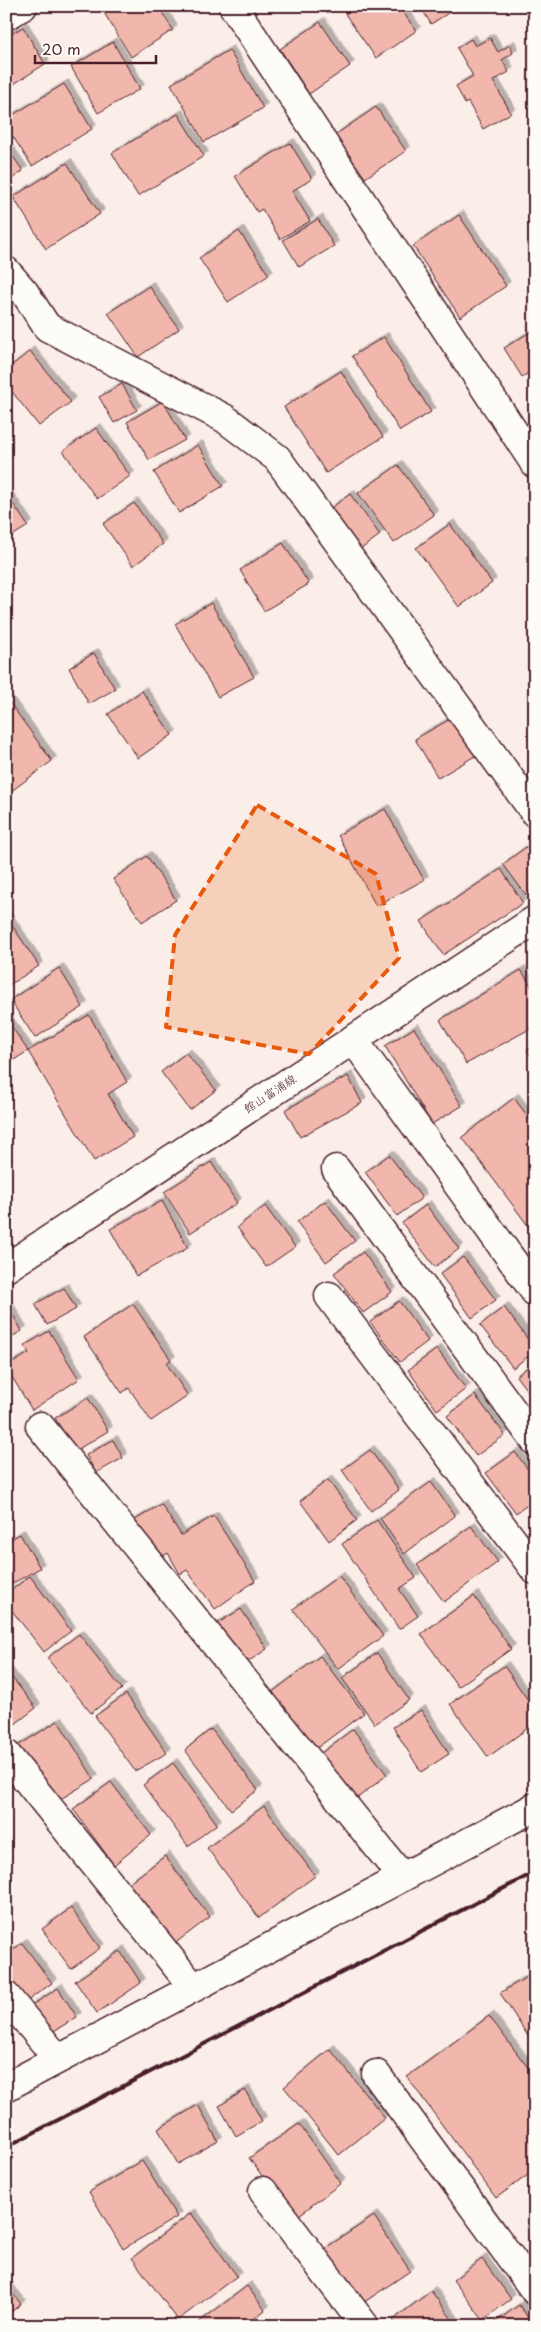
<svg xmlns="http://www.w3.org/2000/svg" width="541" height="2332" font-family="'Playpen Sans','Klee One',sans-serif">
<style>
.building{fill:#f1b7ac;stroke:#4a1f2b;filter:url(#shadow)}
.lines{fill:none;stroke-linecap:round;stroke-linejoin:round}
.minor-casing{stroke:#4a1f2b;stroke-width:31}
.major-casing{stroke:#4a1f2b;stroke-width:31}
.minor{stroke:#fdfcf7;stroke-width:28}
.major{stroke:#fdfcf7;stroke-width:28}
.rail{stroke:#4a1f2b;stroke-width:4}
.marked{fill:#e8590c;fill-opacity:0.2;stroke:#e8590c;stroke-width:4;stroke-dasharray:10 6;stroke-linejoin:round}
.labels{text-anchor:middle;stroke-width:5;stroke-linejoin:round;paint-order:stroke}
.street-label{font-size:12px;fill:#4a1f2b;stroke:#fdfcf7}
</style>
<defs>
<filter id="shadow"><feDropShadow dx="4.5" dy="-4.5" stdDeviation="0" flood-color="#0004"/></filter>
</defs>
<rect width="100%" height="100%" fill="#fbeee8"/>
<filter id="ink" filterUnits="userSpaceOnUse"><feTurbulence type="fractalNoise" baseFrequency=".02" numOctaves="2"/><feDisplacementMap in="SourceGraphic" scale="10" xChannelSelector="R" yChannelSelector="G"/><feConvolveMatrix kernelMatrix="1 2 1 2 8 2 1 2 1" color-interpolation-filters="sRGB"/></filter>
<g filter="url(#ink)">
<!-- building -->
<g class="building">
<polygon points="112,6 158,6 173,30 131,57 103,11"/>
<polygon points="357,6 399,6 416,31 376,58 345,14"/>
<polygon points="420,6 454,6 456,8 431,24"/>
<polygon points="524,6 535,6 535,25"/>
<polygon points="320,22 350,66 309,94 280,49"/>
<polygon points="23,27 45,64 6,89 6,37"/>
<polygon points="490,38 498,52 510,45 513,53 502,60 509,72 493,81 511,113 483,129 468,102 465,104 456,86 473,76 457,48 471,39 475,46"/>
<polygon points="113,42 140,89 98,113 71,67"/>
<polygon points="229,50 263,108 204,142 171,84"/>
<polygon points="64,84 92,129 32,166 6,126 6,119"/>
<polygon points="376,107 406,151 365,178 335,135"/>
<polygon points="178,114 204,156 138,196 112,153"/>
<polygon points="290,143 312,179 292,191 310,221 280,239 262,209 257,212 235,176"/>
<polygon points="6,146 23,171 6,183"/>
<polygon points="67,163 100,214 46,249 13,197"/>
<polygon points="459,215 506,286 460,317 413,246"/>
<polygon points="318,219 334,246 299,267 283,240"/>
<polygon points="239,231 269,275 228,302 199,258"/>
<polygon points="149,286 179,329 138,357 108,313"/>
<polygon points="535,329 535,369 522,377 504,348"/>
<polygon points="384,337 431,412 400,431 352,356"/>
<polygon points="30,351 71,402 39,426 6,384 6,370"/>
<polygon points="341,371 383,437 326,473 284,407"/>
<polygon points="122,384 137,410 114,423 99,397"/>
<polygon points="163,401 185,440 149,460 127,422"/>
<polygon points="96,428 130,476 97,499 63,451"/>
<polygon points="198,445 223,486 179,513 154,472"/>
<polygon points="398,465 434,515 394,543 358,493"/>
<polygon points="6,493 28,526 6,540"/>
<polygon points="350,494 380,535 357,552 327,511"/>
<polygon points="134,503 163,544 133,566 103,524"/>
<polygon points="450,524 492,583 459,607 416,548"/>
<polygon points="283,543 309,584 264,611 240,570"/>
<polygon points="211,603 254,677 218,697 175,624"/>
<polygon points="94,653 115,689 89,704 69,668"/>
<polygon points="142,691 172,735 138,758 108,714"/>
<polygon points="7,699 52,761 10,792 6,786"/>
<polygon points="452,718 475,756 438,778 415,739"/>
<polygon points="385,809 424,880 376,906 338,835"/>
<polygon points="533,842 535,845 535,888 526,895 503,864"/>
<polygon points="147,856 176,900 142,922 113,879"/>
<polygon points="501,869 523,903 443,955 421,921"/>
<polygon points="6,916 39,966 6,987"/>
<polygon points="59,968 83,1007 35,1038 10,1000"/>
<polygon points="521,970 535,992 535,1026 466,1064 440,1020"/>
<polygon points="89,1015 127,1082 108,1094 133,1137 94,1161 28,1051"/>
<polygon points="6,1018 28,1051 6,1065"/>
<polygon points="414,1028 462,1106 432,1124 385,1046"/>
<polygon points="535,1045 535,1063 527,1050"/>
<polygon points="186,1053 216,1090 190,1110 161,1072"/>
<polygon points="348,1076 362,1103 300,1137 285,1110"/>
<polygon points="514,1098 535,1126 535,1235 462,1137"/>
<polygon points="389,1155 422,1198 397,1216 365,1172"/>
<polygon points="211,1162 237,1203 190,1233 164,1192"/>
<polygon points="162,1201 188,1248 136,1276 110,1229"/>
<polygon points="325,1201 355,1241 326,1262 297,1222"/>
<polygon points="426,1205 459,1249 435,1267 402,1223"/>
<polygon points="265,1206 295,1247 266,1267 237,1227"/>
<polygon points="363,1252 392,1292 363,1313 334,1273"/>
<polygon points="463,1257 496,1300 472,1318 440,1274"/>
<polygon points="64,1288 76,1309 47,1325 35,1304"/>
<polygon points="399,1301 428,1341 400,1362 370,1322"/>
<polygon points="6,1303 22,1331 6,1340"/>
<polygon points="133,1304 171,1360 166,1363 188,1396 151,1421 129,1388 122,1393 84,1337"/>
<polygon points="504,1307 535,1349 535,1351 513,1368 480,1325"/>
<polygon points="49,1331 79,1379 32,1410 6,1367 29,1353 24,1346"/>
<polygon points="437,1349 466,1389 437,1410 408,1370"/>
<polygon points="535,1362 535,1401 516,1376"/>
<polygon points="475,1395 505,1435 476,1456 447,1416"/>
<polygon points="88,1398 108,1431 75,1451 55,1418"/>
<polygon points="113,1440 123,1458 96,1473 86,1455"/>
<polygon points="370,1450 399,1490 371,1511 342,1470"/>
<polygon points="515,1452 535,1479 535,1500 516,1513 486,1473"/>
<polygon points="328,1480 357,1520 329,1541 300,1501"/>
<polygon points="431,1482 455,1516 404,1554 380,1518"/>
<polygon points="161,1504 181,1535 214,1516 255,1581 215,1609 187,1570 180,1574 168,1553 154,1562 129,1524"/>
<polygon points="377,1520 416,1578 399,1589 418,1616 399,1629 342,1544"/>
<polygon points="471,1526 498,1562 444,1602 417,1565"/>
<polygon points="20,1534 40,1568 6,1587 6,1542"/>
<polygon points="30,1576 71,1631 44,1652 6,1603 6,1594"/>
<polygon points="339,1576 383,1636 338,1669 293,1609"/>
<polygon points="474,1596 511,1649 458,1687 421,1634"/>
<polygon points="241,1609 267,1649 237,1669 210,1628"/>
<polygon points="79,1634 122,1689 91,1713 47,1658"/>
<polygon points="377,1653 409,1700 375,1724 342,1678"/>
<polygon points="320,1656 364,1713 310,1753 267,1696"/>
<polygon points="504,1666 535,1710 535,1723 488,1757 450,1704"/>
<polygon points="6,1670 36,1708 6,1731"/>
<polygon points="126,1694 167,1753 135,1771 95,1716"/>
<polygon points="421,1710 449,1754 421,1772 393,1727"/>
<polygon points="58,1721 94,1779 54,1803 11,1750"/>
<polygon points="211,1729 258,1790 231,1810 185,1750"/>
<polygon points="353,1729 387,1775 351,1803 316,1757"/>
<polygon points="173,1763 217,1824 188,1846 143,1785"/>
<polygon points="111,1782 151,1835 114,1865 73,1809"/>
<polygon points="264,1806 315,1876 259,1918 207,1848"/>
<polygon points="165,1856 210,1917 166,1950 120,1890"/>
<polygon points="71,1908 100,1948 71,1969 42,1929"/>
<polygon points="22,1943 52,1983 23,2004 6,1981 6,1955"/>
<polygon points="120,1951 141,1983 97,2013 75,1981"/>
<polygon points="535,1972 535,2032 528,2036 500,1993"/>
<polygon points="58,1988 77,2017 49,2034 31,2006"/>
<polygon points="489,2016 535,2077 535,2170 496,2198 407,2077"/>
<polygon points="330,2049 385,2118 339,2155 284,2087"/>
<polygon points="245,2090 262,2121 236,2136 219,2106"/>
<polygon points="198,2105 218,2141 178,2164 158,2129"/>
<polygon points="299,2124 341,2183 294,2219 249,2158"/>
<polygon points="142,2161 177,2217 123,2249 89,2192"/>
<polygon points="191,2213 237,2276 178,2320 132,2258"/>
<polygon points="374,2216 410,2271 360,2305 324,2249"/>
<polygon points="535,2248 535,2282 518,2260"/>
<polygon points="482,2259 511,2299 483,2320 453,2280"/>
<polygon points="6,2286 21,2304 6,2316"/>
<polygon points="247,2286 265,2310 247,2324 248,2326 200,2326 198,2323"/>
<polygon points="431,2291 457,2326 397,2326 393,2320"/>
<polygon points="519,2305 534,2326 490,2326"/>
</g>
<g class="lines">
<defs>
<g id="minor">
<polyline points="233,6 535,464"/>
<polyline points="6,16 23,6"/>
<polyline points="6,271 25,293 47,327 224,418 277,458 535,813"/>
<polyline points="353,1039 535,1292"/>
<polyline points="336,1169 535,1441"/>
<polyline points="329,1296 535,1570"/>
<polyline points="40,1426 402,1877"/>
<polyline points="6,1754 193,1987"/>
<polyline points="6,1996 58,2059"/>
<polyline points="376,2074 535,2291"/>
<polyline points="6,2087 535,1807"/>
<polyline points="263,2191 365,2326"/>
</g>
<polyline id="major" points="6,1268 535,920"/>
</defs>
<!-- minor casing -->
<use href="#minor" class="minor-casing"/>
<!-- major casing -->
<use href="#major" class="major-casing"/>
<!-- minor -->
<use href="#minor" class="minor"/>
<!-- major -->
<use href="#major" class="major"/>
<!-- rail -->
<polyline class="rail" points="6,2147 535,1872"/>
</g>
</g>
<!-- marked area -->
<path class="marked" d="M257,805l119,69 23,84 -90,96 -143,-27 9,-92z"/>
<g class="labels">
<!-- street labels -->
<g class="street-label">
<text transform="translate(270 1094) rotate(-33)" y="4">館山富浦線</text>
</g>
</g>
<!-- margin -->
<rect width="541" height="2332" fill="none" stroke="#fdfcf7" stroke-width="25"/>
<rect x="12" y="12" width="516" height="2307" fill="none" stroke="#4a1f2b" stroke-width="2" filter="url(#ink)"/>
<!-- scale -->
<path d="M35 55v8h121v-8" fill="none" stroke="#4a1f2b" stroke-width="2.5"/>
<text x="42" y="55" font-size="15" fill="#4a1f2b" stroke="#fdfcf7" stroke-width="4" paint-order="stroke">20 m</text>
</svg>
